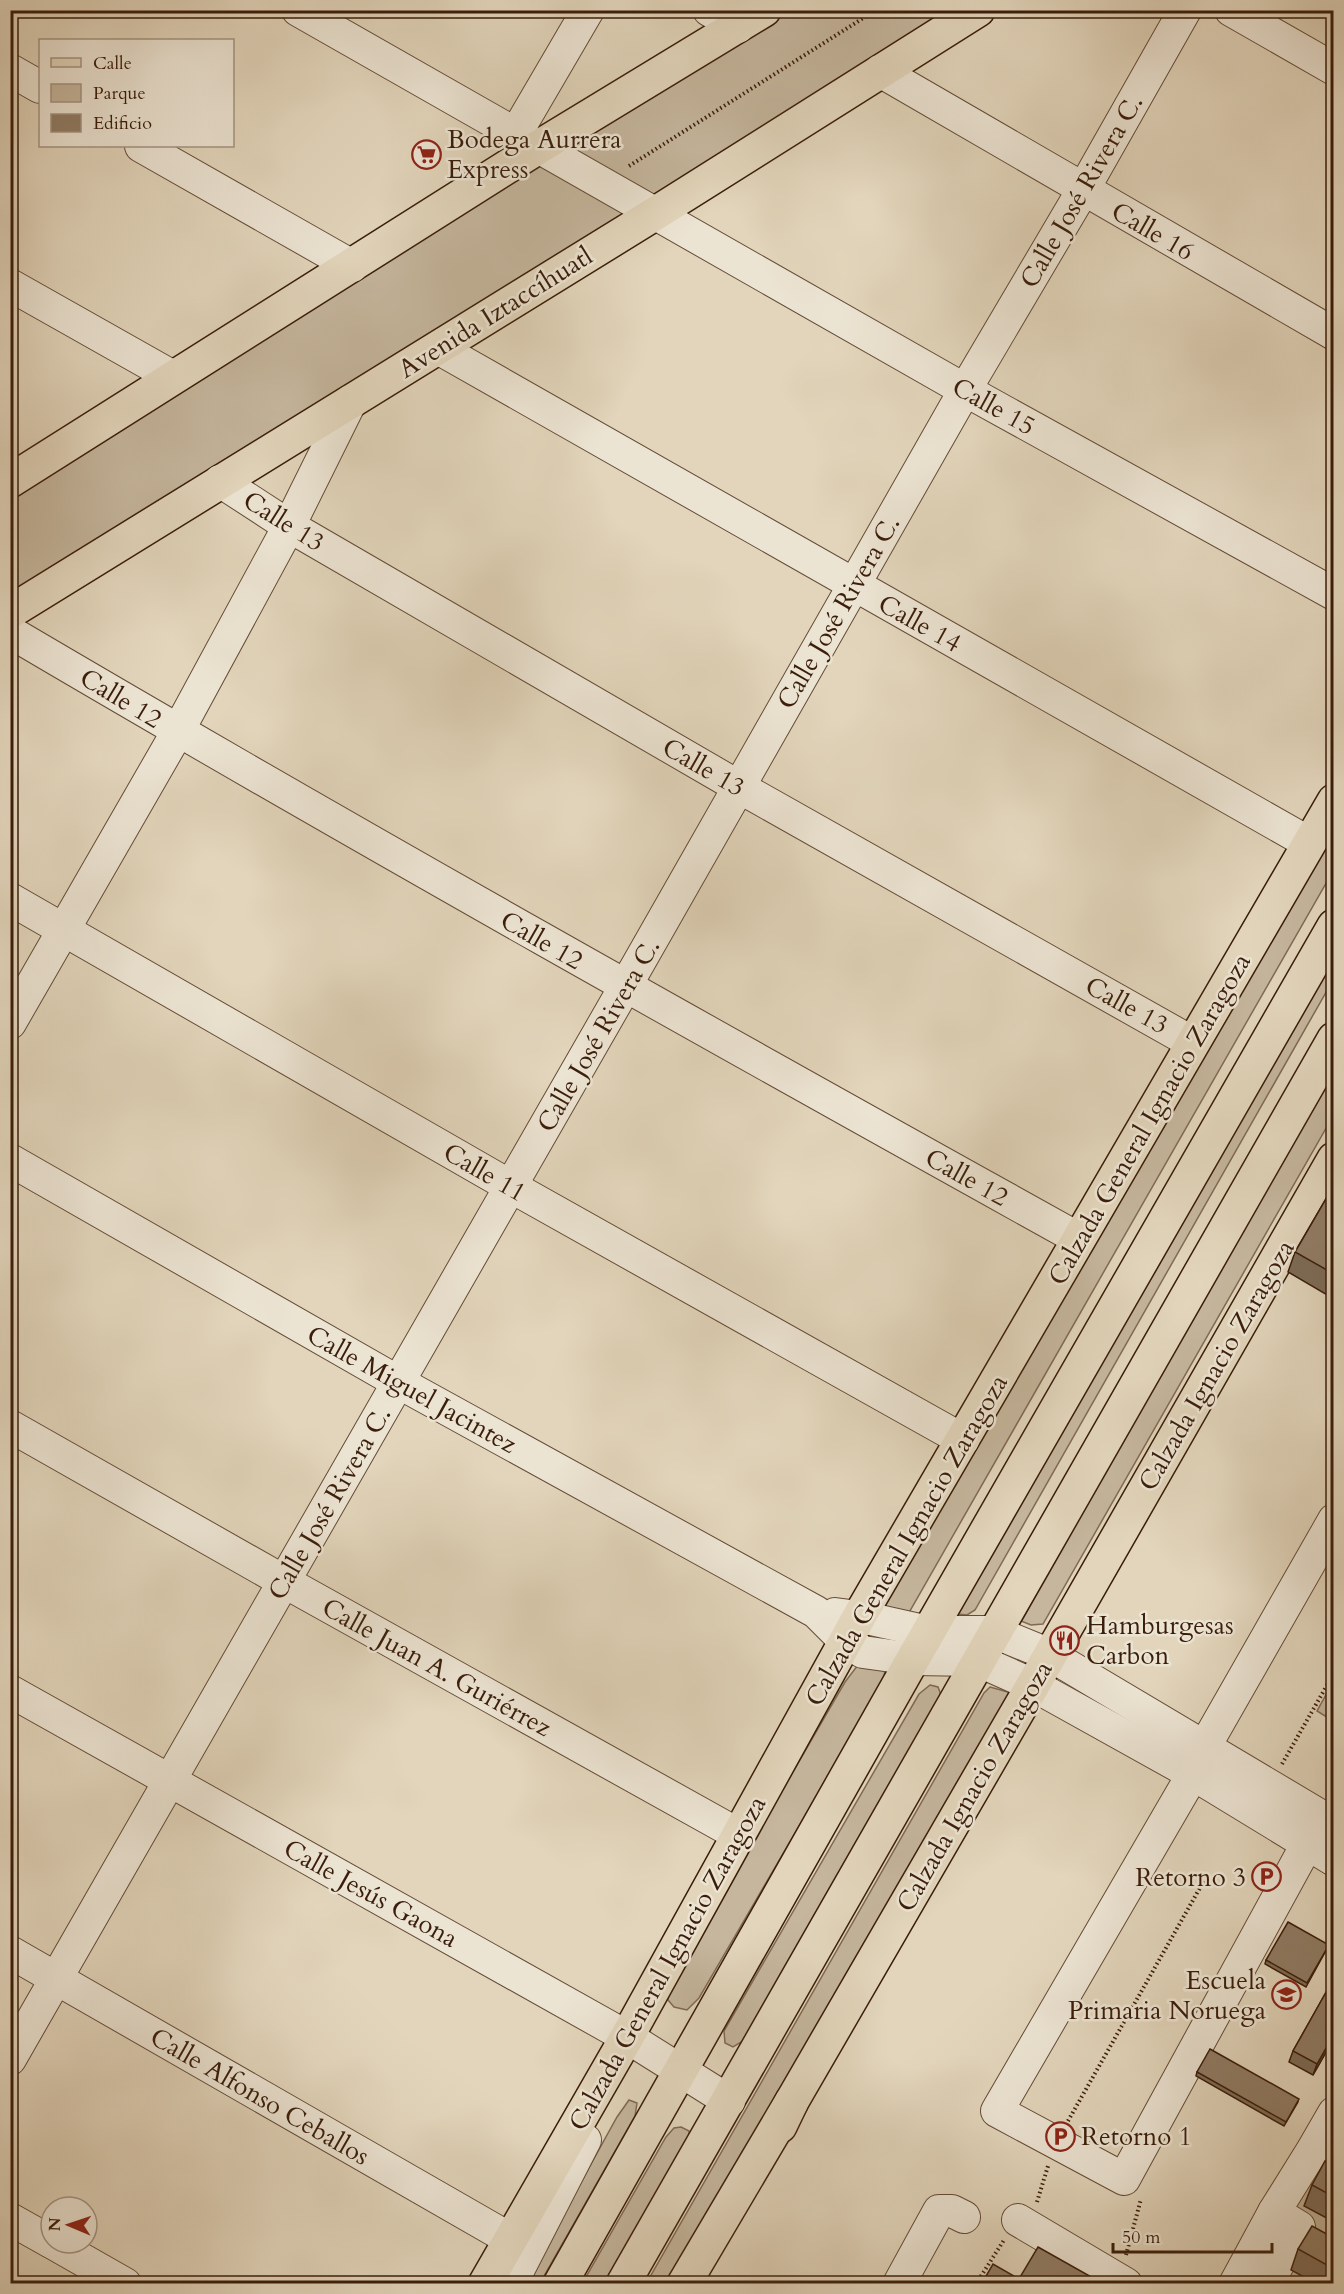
<svg xmlns="http://www.w3.org/2000/svg" width="1344" height="2294" font-family="Cardo,serif">
<style>
.green{fill:#c5b69d;stroke:#806a54;stroke-width:1.5}
.lines{fill:none;stroke-linecap:round;stroke-linejoin:round}
.minor-casing{stroke:#644b36;stroke-width:34}
.major-casing{stroke:#3a1d0a;stroke-width:36}
.highway-casing{stroke:#3a1d0a;stroke-width:36}
.path{stroke:#3a1d0a;stroke-width:4;stroke-dasharray:1.5 3;stroke-linecap:butt}
.minor{stroke:#ece4d3;stroke-width:32}
.major{stroke:#e2d5bb;stroke-width:33}
.highway{stroke:#e2d5bb;stroke-width:33}
.wall{fill:#7d6c58;stroke:#3a1d0a;stroke-width:1.5}
.shaded-wall{fill:#665847;stroke:#3a1d0a;stroke-width:1.5}
.building{fill:#917d66;stroke:#3a1d0a;stroke-width:1.5}
.labels{text-anchor:middle;stroke-width:5;stroke-linejoin:round;paint-order:stroke}
.poi-label{font-size:26px;fill:#3a1d0a;stroke:#ece4d3;text-anchor:start}
.street-label{font-size:26px;fill:#3a1d0a;stroke:#ece4d3}
</style>
<rect width="100%" height="100%" fill="#e2d5bb"/>
<filter id="stains"><feTurbulence type="fractalNoise" baseFrequency=".00333" numOctaves="4"/><feColorMatrix values="0 0 0 0 .2 0 0 0 0 .09 0 0 0 0 .02 0 0 0 .5 -.17"/></filter>
<radialGradient id="worn" r=".72"><stop offset=".6" stop-color="#630" stop-opacity="0"/><stop offset="1" stop-color="#630" stop-opacity=".3"/></radialGradient>
<!-- green -->
<g class="green">
<polygon points="779,11 962,11 11,606 11,488"/>
<polygon points="1333,813 1333,871 907,1616 887,1610 884,1599"/>
<polygon points="1333,937 1333,980 975,1610 967,1615 958,1614"/>
<polygon points="1333,1040 1333,1116 1043,1624 1031,1625 1016,1619"/>
<polygon points="861,1661 885,1667 884,1680 699,1998 687,2010 674,2007 668,2000 670,1984 845,1682"/>
<polygon points="1333,1682 1333,1721 1317,1711"/>
<polygon points="930,1685 938,1687 941,1695 743,2041 733,2047 725,2043 724,2031 919,1694"/>
<polygon points="990,1687 1015,1694 683,2283 646,2284 984,1693"/>
<polygon points="629,2100 637,2103 635,2116 540,2283 525,2284 617,2117"/>
<polygon points="681,2127 689,2131 689,2139 606,2283 582,2284 666,2137 674,2128"/>
<polygon points="1333,2135 1333,2283 1278,2284 1291,2208"/>
</g>
<g class="lines">
<defs>
<g id="minor">
<polyline points="298,10 965,390 1334,594"/>
<polyline points="709,10 738,27"/>
<polyline points="1231,10 1334,69"/>
<polyline points="10,70 40,87"/>
<polyline points="880,71 1334,334"/>
<polyline points="515,135 588,10"/>
<polyline points="141,146 352,266"/>
<polyline points="10,285 173,377"/>
<polyline points="438,348 1309,843"/>
<polyline points="220,481 289,526 739,787 1193,1043"/>
<path d="M10,632c353,208 711,408 1069,607"/>
<polyline points="10,899 510,1186 963,1440"/>
<polyline points="10,1023 178,731 289,526 351,401"/>
<polyline points="10,1160 398,1382 816,1612 845,1641 863,1652 913,1659 977,1660 1033,1685 1193,1774 1334,1860"/>
<polyline points="10,1426 285,1582 739,1835"/>
<polyline points="835,1614 866,1618 929,1632 994,1632 1050,1655 1334,1824"/>
<polyline points="10,1691 627,2037 729,2101"/>
<polyline points="1205,1746 1334,1520"/>
<polyline points="1193,1774 997,2111 1124,2179 1322,1817"/>
<polyline points="10,1952 510,2239"/>
<polyline points="10,2059 625,987 965,390 1083,190 1185,10"/>
<polyline points="10,2219 51,2242"/>
<polyline points="1018,2220 1126,2284"/>
<polyline points="53,2243 125,2284"/>
<polyline points="511,2284 585,2140"/>
<polyline points="899,2284 939,2211 952,2211 964,2217"/>
<polyline points="1235,2284 1274,2212 1312,2151 1334,2113"/>
<polyline points="1267,2284 1299,2227 1274,2212"/>
</g>
<g id="major">
<polyline points="10,481 537,148 764,10"/>
<polyline points="10,612 656,213 978,10"/>
<polyline points="780,2126 792,2101 1033,1685 1334,1159"/>
<polyline points="485,2284 627,2037 859,1617 1334,801"/>
<polyline points="560,2284 913,1659 1334,926"/>
<polyline points="623,2284 1334,1039"/>
</g>
<polyline id="highway" points="684,2284 792,2101"/>
</defs>
<!-- minor casing -->
<use href="#minor" class="minor-casing"/>
<!-- major casing -->
<use href="#major" class="major-casing"/>
<!-- highway casing -->
<use href="#highway" class="highway-casing"/>
<!-- path -->
<g class="path">
<polyline points="629,166 876,10"/>
<polyline points="1282,1764 1334,1673"/>
<polyline points="1068,2121 1205,1879"/>
<polyline points="1037,2202 1048,2166"/>
<polyline points="1126,2255 1141,2199"/>
<polyline points="976,2284 1004,2240"/>
</g>
<!-- minor -->
<use href="#minor" class="minor"/>
<!-- major -->
<use href="#major" class="major"/>
<!-- highway -->
<use href="#highway" class="highway"/>
</g>
<!-- wall -->
<g class="wall">
<polygon points="1334,1185 1334,1299 1288,1272 1295,1252"/>
<polygon points="1329,1945 1306,1987 1265,1964 1266,1960"/>
<polygon points="1334,1978 1334,2038 1313,2075 1289,2062 1293,2051"/>
<polygon points="1197,2072 1298,2102 1284,2126 1196,2076"/>
<polygon points="1334,2166 1334,2222 1304,2206 1312,2185"/>
<polygon points="1334,2238 1334,2283 1315,2283 1291,2270 1298,2249"/>
</g>
<!-- shaded-wall -->
<polygon class="shaded-wall" points="1334,2034 1334,2038 1313,2075 1317,2064"/>
<!-- building -->
<g class="building">
<polygon points="1334,1185 1334,1274 1295,1252"/>
<polygon points="1288,1922 1329,1945 1307,1983 1266,1960"/>
<polygon points="1334,1978 1334,2034 1317,2064 1293,2051"/>
<polygon points="1210,2049 1299,2099 1286,2122 1197,2072"/>
<polygon points="1325,2161 1334,2166 1334,2197 1312,2185"/>
<polygon points="1312,2226 1334,2238 1334,2269 1298,2249"/>
<polygon points="1038,2247 1102,2283 982,2283 993,2264 1019,2279"/>
<polygon points="1283,2280 1288,2283 1281,2283"/>
</g>
<!-- icons -->
<defs>
<symbol id="supermarket-ring" viewBox="-11 -11 22 22"><circle r="9.5" fill="#ece4d3" stroke="#8f2418" stroke-width="1.5"/><path d="M-6-5.5h2.5l.6 2H6L4.5 2H-2.5L-4.4-4H-6ZM-1.5 3.2a1.3 1.3 0 1 0 .1 0ZM3 3.2a1.3 1.3 0 1 0 .1 0Z" fill="#8f2418"/></symbol>
<symbol id="restaurant-ring" viewBox="-11 -11 22 22"><circle r="9.5" fill="#ece4d3" stroke="#8f2418" stroke-width="1.5"/><path d="M-5-6h1v4h1v-4h1v4h1v-4h1v5L-1.5 .5V6h-2V.5L-5-1ZM5-6V6H3V1.5H1.5Q1.5-4 5-6Z" fill="#8f2418"/></symbol>
<symbol id="parking-ring" viewBox="-11 -11 22 22"><circle r="9.5" fill="#ece4d3" stroke="#8f2418" stroke-width="1.5"/><path d="M-3.5-5.5H1a3.5 3.5 0 0 1 0 7H-1V5.5H-3.5ZM-1-3.4V-.6H.8a1.4 1.4 0 0 0 0-2.8Z" fill="#8f2418"/></symbol>
<symbol id="school-ring" viewBox="-11 -11 22 22"><circle r="9.5" fill="#ece4d3" stroke="#8f2418" stroke-width="1.5"/><path d="M0-5L7-2L0 1L-7-2ZM-4 1L0 2.5L4 1V4Q0 6-4 4Z" fill="#8f2418"/></symbol>
</defs>
<g fill-rule="evenodd">
<use href="#supermarket-ring" x="410" y="138" width="33" height="33"/>
<use href="#restaurant-ring" x="1048" y="1624" width="33" height="33"/>
<use href="#parking-ring" x="1250" y="1860" width="33" height="33"/>
<use href="#school-ring" x="1270" y="1978" width="33" height="33"/>
<use href="#parking-ring" x="1044" y="2120" width="33" height="33"/>
</g>
<g class="labels">
<!-- poi labels -->
<g class="poi-label">
<text x="447" y="148">Bodega Aurrera<tspan x="447" dy="30">Express</tspan></text>
<text x="1086" y="1634">Hamburgesas<tspan x="1086" dy="30">Carbon</tspan></text>
<text x="1246" y="1886" text-anchor="end">Retorno 3</text>
<text x="1266" y="1989" text-anchor="end">Escuela<tspan x="1266" dy="30">Primaria Noruega</tspan></text>
<text x="1081" y="2145">Retorno 1</text>
</g>
<!-- street labels -->
<g class="street-label">
<text transform="translate(1081 191) rotate(-60)" y="9">Calle José Rivera C.</text>
<text transform="translate(1153 231) rotate(30)" y="9">Calle 16</text>
<text transform="translate(495 312) rotate(-32)" y="9">Avenida Iztaccíhuatl</text>
<text transform="translate(994 406) rotate(29)" y="9">Calle 15</text>
<text transform="translate(284 521) rotate(32)" y="9">Calle 13</text>
<text transform="translate(838 612) rotate(-60)" y="9">Calle José Rivera C.</text>
<text transform="translate(920 623) rotate(29)" y="9">Calle 14</text>
<text transform="translate(121 698) rotate(31)" y="9">Calle 12</text>
<text transform="translate(704 767) rotate(30)" y="9">Calle 13</text>
<text transform="translate(542 940) rotate(30)" y="9">Calle 12</text>
<text transform="translate(1127 1005) rotate(29)" y="9">Calle 13</text>
<text transform="translate(598 1035) rotate(-60)" y="9">Calle José Rivera C.</text>
<text transform="translate(1149 1119) rotate(-60)" y="9">Calzada General Ignacio Zaragoza</text>
<text transform="translate(485 1172) rotate(30)" y="9">Calle 11</text>
<text transform="translate(967 1177) rotate(29)" y="9">Calle 12</text>
<text transform="translate(1216 1365) rotate(-60)" y="9">Calzada Ignacio Zaragoza</text>
<text transform="translate(412 1389) rotate(29)" y="9">Calle Miguel Jacintez</text>
<text transform="translate(329 1503) rotate(-60)" y="9">Calle José Rivera C.</text>
<text transform="translate(906 1540) rotate(-60)" y="9">Calzada General Ignacio Zaragoza</text>
<text transform="translate(437 1667) rotate(29)" y="9">Calle Juan A. Guriérrez</text>
<text transform="translate(974 1786) rotate(-60)" y="9">Calzada Ignacio Zaragoza</text>
<text transform="translate(371 1893) rotate(29)" y="9">Calle Jesús Gaona</text>
<text transform="translate(667 1963) rotate(-61)" y="9">Calzada General Ignacio Zaragoza</text>
<text transform="translate(260 2096) rotate(30)" y="9">Calle Alfonso Ceballos</text>
</g>
</g>
<!-- margin -->
<rect width="1344" height="2294" fill="none" stroke="#e2d5bb" stroke-width="36"/>
<rect x="12" y="12" width="1320" height="2270" fill="none" stroke="#3a1d0a" stroke-width="3"/>
<rect x="18" y="18" width="1308" height="2258" fill="none" stroke="#3a1d0a" stroke-width="1.5"/>
<!-- legend -->
<rect x="39" y="39" width="195" height="108" fill="#ece4d3" stroke="#a59483" stroke-width="1.5"/>
<rect x="51" y="58" width="30" height="9" fill="#e2d5bb" stroke="#a59483" stroke-width="1.5"/>
<text x="93" y="69" font-size="18" fill="#3a1d0a">Calle</text>
<rect x="51" y="84" width="30" height="18" fill="#c5b69d" stroke="#a59483" stroke-width="1.5"/>
<text x="93" y="99" font-size="18" fill="#3a1d0a">Parque</text>
<rect x="51" y="114" width="30" height="18" fill="#917d66" stroke="#a59483" stroke-width="1.5"/>
<text x="93" y="129" font-size="18" fill="#3a1d0a">Edificio</text>
<!-- north arrow -->
<g transform="translate(69 2225) rotate(272)"><circle r="28" fill="#ece4d3" stroke="#a59483" stroke-width="1.5"/>
<path d="M0-4.5L10 22L0 15L-10 22Z" fill="#8f2418"/>
<text y="-9" font-size="16" font-weight="bold" text-anchor="middle" fill="#3a1d0a">N</text>
</g>
<!-- scale -->
<path d="M1113 2243v9h159v-9" fill="none" stroke="#3a1d0a" stroke-width="3"/>
<text x="1122" y="2243" font-size="18" fill="#3a1d0a" stroke="#ece4d3" stroke-width="4.5" paint-order="stroke">50 m</text>
<rect width="100%" height="100%" filter="url(#stains)"/>
<rect width="100%" height="100%" fill="url(#worn)"/>
</svg>
